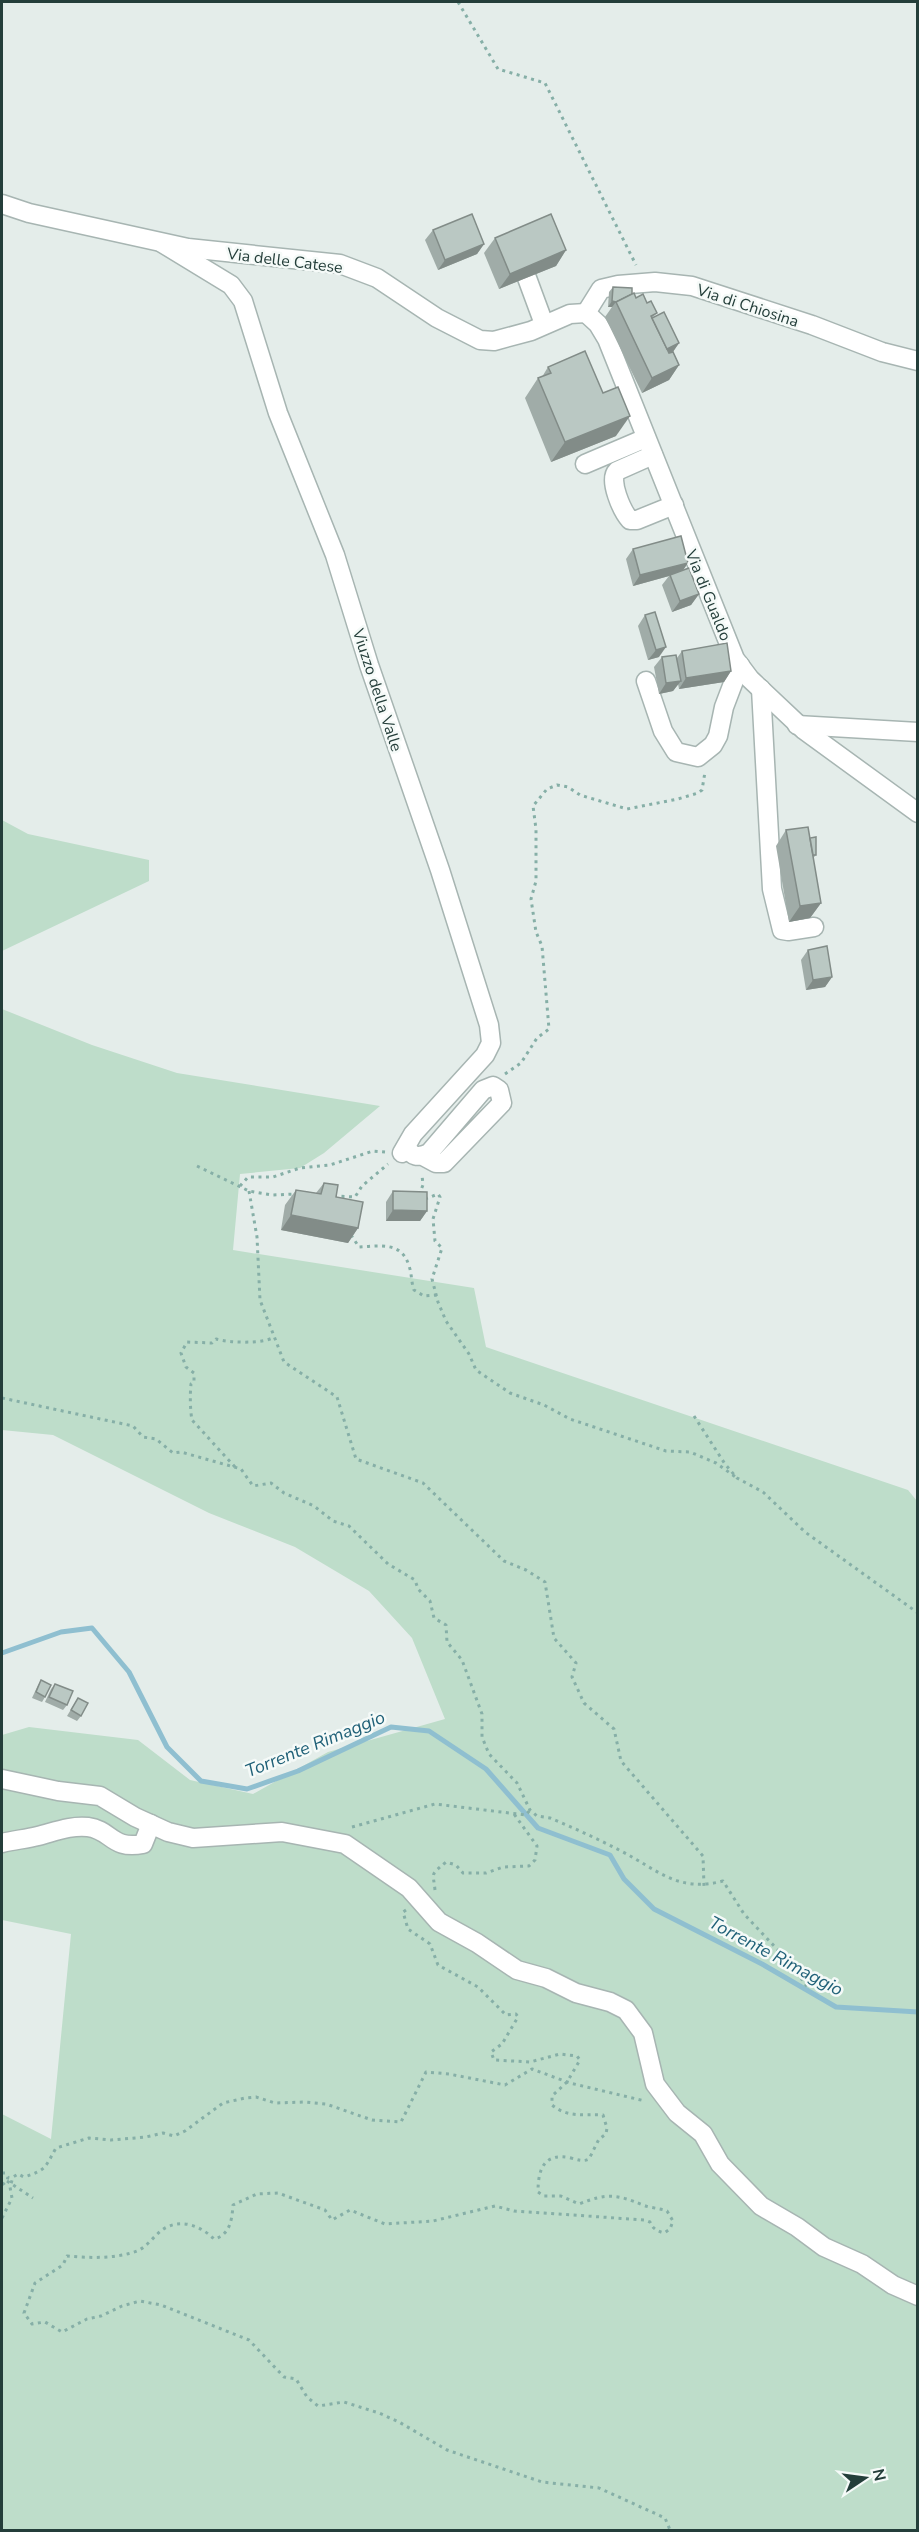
<svg xmlns="http://www.w3.org/2000/svg" width="919" height="2532" font-family="'Nunito Sans',sans-serif">
<style>
.green{fill:#beddca}
.lines{fill:none;stroke-linecap:round;stroke-linejoin:round}
.stream{stroke:#8fbfd0;stroke-width:5}
.minor-casing{stroke:#a7b5b2;stroke-width:21}
.path{stroke:#86afa7;stroke-width:3;stroke-dasharray:3 4.5;stroke-linecap:butt}
.minor{stroke:#fff;stroke-width:18}
.wall{fill:#a0aca8}
.shaded-wall{fill:#828c88}
.building{fill:#bac8c3;stroke:#828c88;stroke-width:1.5}
.labels{text-anchor:middle;stroke-width:5;stroke-linejoin:round;paint-order:stroke}
.street-label{font-size:16px;fill:#243e3a;stroke:#f5faf8}
.water-label{font-size:18px;font-style:italic;fill:#206178;stroke:#f5faf8}
</style>
<rect width="100%" height="100%" fill="#e4edea"/>
<!-- green -->
<g class="green">
<polygon points="2,820 28,834 149,860 149,881 2,951"/>
<polygon points="2,1009 92,1045 177,1073 380,1106 324,1153 300,1168 240,1174 233,1250 474,1288 486,1347 908,1490 917,1501 917,2530 2,2530 2,2114 51,2139 71,1934 2,1920 2,1735 29,1727 138,1740 190,1780 253,1794 328,1752 445,1719 412,1638 369,1591 295,1547 209,1513 53,1435 2,1430"/>
</g>
<g class="lines">
<!-- stream -->
<polyline class="stream" points="2,1653 61,1632 92,1628 129,1672 167,1747 201,1781 247,1789 298,1771 391,1727 429,1731 486,1769 538,1828 610,1855 624,1879 654,1909 762,1964 836,2007 918,2012"/>
<defs>
<g id="minor">
<polyline points="2,204 29,213 188,248 340,264 377,278 437,318 480,340 494,341 531,331 570,314 586,313"/>
<polyline points="162,243 231,285 243,301 278,413 335,555 369,665 440,870 489,1025 491,1043 485,1055 413,1134 402,1153"/>
<polyline points="527,278 544,324"/>
<polyline points="586,313 598,324 607,339 735,659 750,679 804,730 918,813"/>
<polyline points="586,313 601,289 618,285 655,282 692,286 812,325 882,352 918,361"/>
<path d="M653,455l-36,16c-9,9 5,40 13,49h7l37,-15"/>
<polyline points="585,464 646,438"/>
<polyline points="646,681 663,731 676,752 698,757 713,745 718,736 724,707 740,665"/>
<polyline points="761,689 772,889 782,930 788,931 814,927"/>
<polyline points="797,725 918,732"/>
<path d="M406,1147c7,10 11,11 23,6l54,-63 10,-4 6,4 3,13 -58,60h-8l-13,-7"/>
<polyline points="2,1779 58,1791 100,1796 135,1817 168,1832 193,1838 282,1832 345,1844 409,1888 439,1922 477,1943 517,1970 546,1978 576,1993 610,2002 626,2010 643,2033 655,2084 677,2113 703,2134 720,2164 761,2206 797,2227 824,2247 862,2264 893,2285 918,2296"/>
<path d="M2,1843c12,-3 24,-4 36,-7 16,-4 33,-11 50,-9 24,3 23,23 55,17l8,-20"/>
</g>
</defs>
<!-- minor casing -->
<use href="#minor" class="minor-casing"/>
<!-- path -->
<g class="path">
<polyline points="458,2 498,69 545,83 636,265"/>
<polyline points="505,1074 521,1063 537,1038 549,1029 542,946 536,932 531,899 536,881 536,829 533,806 547,789 557,785 568,787 580,795 627,809 678,799 698,793 702,790 705,772"/>
<polyline points="197,1166 249,1191 272,1195 297,1194"/>
<polyline points="240,1186 248,1177 273,1177 300,1168 330,1165 373,1151 385,1152"/>
<polyline points="249,1191 257,1237 260,1300 284,1362 337,1397 356,1459 423,1483 504,1561 526,1570 545,1582 554,1638 576,1663 572,1677 584,1703 614,1729 621,1761 703,1856 704,1886"/>
<polyline points="419,1195 423,1185 422,1175"/>
<polyline points="334,1196 355,1197 362,1186 388,1164"/>
<polyline points="425,1199 438,1194 440,1197 433,1219 435,1241 442,1248 432,1279 438,1302 446,1321 469,1354 476,1370 510,1393 544,1405 570,1419 666,1451 690,1452 716,1463 737,1478"/>
<path d="M351,1235l8,12c20,-1 43,-6 50,19 3,8 2,16 5,24l10,6 14,-1"/>
<path d="M2,1398l131,28 10,11 13,2 17,14 8,-1 60,17 12,17 18,-3 13,10 30,13 19,15 16,5 39,38 27,16 3,9 12,12 4,17 12,7 1,17 15,18 20,54v23l7,17 28,29 13,27 7,6 13,2c24,10 48,21 71,33 37,19 57,42 102,30l21,33 47,50 17,24"/>
<polyline points="694,1416 725,1464 737,1478 763,1492 805,1532 918,1613"/>
<path d="M235,1467l-43,-47c-2,-10 -2,-27 -1,-36l3,-2v-9l-8,-6 -5,-14 6,-11 25,1 4,-4c13,4 48,5 58,-2"/>
<polyline points="352,1827 435,1804 526,1815 530,1810"/>
<path d="M435,1890c-2,-19 -5,-14 11,-28l10,3 7,8h23l17,-6 26,-1 6,-6 2,-14 -23,-32"/>
<path d="M406,1910l-3,2 5,17 22,15 8,21 40,22 28,28 10,-1 2,3 -16,27 -11,8 3,8 36,2 30,-8 17,2 3,4 -13,22 -15,14v9c16,13 31,9 51,10l4,13 -1,6 -7,5 -10,20c-6,3 -11,1 -18,-1 -27,-6 -33,11 -33,34l6,4h17l18,8c28,-11 37,-10 64,1 7,3 16,3 24,6l6,10 -3,8 -6,4c-7,-2 -11,-4 -14,-11l-5,-2 -131,-9 -19,-5 -62,15 -48,3 -35,-14 -18,10 -7,-10 -47,-17 -21,1 -24,11c-1,15 -3,30 -19,34 -12,-12 -30,-20 -47,-12 -11,5 -18,19 -30,24 -21,8 -48,7 -70,5l-4,9 -28,18 -11,30 8,11 13,-2 17,10 25,-13 14,-3 21,-10 18,-5 21,4 88,35 35,37 12,2 11,18 11,9 26,-4 35,11 20,9 48,28 95,32 57,6 66,30 5,12"/>
<polyline points="2,2173 5,2173 8,2177 7,2181 2,2185"/>
<polyline points="7,2181 33,2198"/>
<path d="M2,2218l10,-20 -2,-11 3,-10 5,-3 6,3c23,-7 21,-10 32,-29l33,-10 22,2 35,-3 17,-4 11,3 11,-5 38,-28 22,-5 11,-1 19,6 30,-1 21,2 46,16 29,2 25,-50 23,2 56,11 27,-16 38,14 75,18"/>
</g>
<!-- minor -->
<use href="#minor" class="minor"/>
</g>
<!-- wall -->
<g class="wall">
<polygon points="433,230 484,244 477,254 438,270 425,240"/>
<polygon points="495,238 566,250 556,266 499,289 484,253"/>
<polygon points="613,287 632,294 636,298 647,303 657,313 653,317 679,343 673,352 679,365 669,380 642,393 605,317 612,307 608,307 609,292"/>
<polygon points="548,367 603,393 616,436 551,462 525,398 538,378 542,377"/>
<polygon points="633,549 688,563 683,570 699,594 691,605 672,612 662,585 669,576 633,586 626,559"/>
<polygon points="645,615 659,657 648,660 638,626"/>
<polygon points="682,651 731,671 724,682 679,689 678,684 673,691 659,694 654,667 662,657 677,658"/>
<polygon points="786,830 810,838 816,855 813,858 821,903 810,918 789,922 776,846"/>
<polygon points="808,950 832,977 825,987 806,990 801,960"/>
<polygon points="324,1183 336,1197 358,1228 348,1243 281,1230 285,1205 296,1190 316,1193"/>
<polygon points="393,1191 427,1211 420,1221 386,1221 386,1202"/>
<polygon points="41,1680 45,1697 42,1702 32,1698 38,1685"/>
<polygon points="55,1684 67,1705 63,1710 45,1702 51,1689"/>
<polygon points="78,1698 81,1716 77,1721 67,1716"/>
</g>
<!-- shaded-wall -->
<g class="shaded-wall">
<polygon points="484,244 477,254 438,270 445,260"/>
<polygon points="566,250 556,266 499,289 510,274"/>
<polygon points="612,301 616,302 612,307 608,307"/>
<polygon points="679,343 672,353 655,361 662,351"/>
<polygon points="679,365 669,380 642,393 652,378"/>
<polygon points="630,416 616,436 551,462 565,442"/>
<polygon points="688,563 681,573 670,575 669,576 633,586 640,575"/>
<polygon points="699,594 691,605 672,612 680,601"/>
<polygon points="666,647 659,657 648,660 656,650"/>
<polygon points="731,671 724,682 679,689 686,678"/>
<polygon points="681,681 673,691 659,694 666,683"/>
<polygon points="821,903 810,918 789,922 800,906"/>
<polygon points="832,977 825,987 806,990 813,980"/>
<polygon points="393,1210 427,1211 420,1221 386,1221"/>
<polygon points="291,1215 358,1228 348,1243 281,1230"/>
</g>
<!-- building -->
<g class="building">
<polygon points="472,214 484,244 445,260 433,230"/>
<polygon points="551,214 566,250 510,274 495,238"/>
<polygon points="613,287 632,288 632,294 616,302 612,301"/>
<polygon points="634,293 636,298 643,294 647,303 651,301 657,313 651,316 669,353 673,352 679,365 652,378 616,302"/>
<polygon points="664,312 679,343 667,349 652,318"/>
<polygon points="585,351 603,393 618,387 630,416 565,442 538,378 551,373 548,367"/>
<polygon points="681,536 688,563 640,575 633,549"/>
<polygon points="689,568 699,594 680,601 670,575"/>
<polygon points="655,612 666,647 656,650 645,615"/>
<polygon points="727,643 731,671 686,678 682,651"/>
<polygon points="676,655 681,681 666,683 662,657"/>
<polygon points="808,827 821,903 800,906 786,830"/>
<polygon points="816,837 816,855 813,855 810,838"/>
<polygon points="827,946 832,977 813,980 808,950"/>
<polygon points="324,1183 338,1185 336,1197 363,1202 358,1228 291,1215 296,1190 321,1194"/>
<polygon points="393,1191 427,1192 427,1211 393,1210"/>
<polygon points="41,1680 51,1685 45,1697 36,1692"/>
<polygon points="55,1684 73,1691 67,1705 49,1697"/>
<polygon points="78,1698 88,1703 81,1716 71,1710"/>
</g>
<g class="labels">
<!-- street labels -->
<g class="street-label">
<text transform="translate(285 260) rotate(7)" y="6">Via delle Catese</text>
<text transform="translate(748 305) rotate(18)" y="6">Via di Chiosina</text>
<text transform="translate(709 595) rotate(68)" y="6">Via di Gualdo</text>
<text transform="translate(378 690) rotate(72)" y="6">Viuzzo della Valle</text>
</g>
<!-- water labels -->
<g class="water-label">
<text transform="translate(315 1744) rotate(-22)" y="6">Torrente Rimaggio</text>
<text transform="translate(776 1956) rotate(28)" y="6">Torrente Rimaggio</text>
</g>
</g>
<!-- border -->
<rect width="919" height="2532" fill="none" stroke="#243e3a" stroke-width="6"/>
<!-- north arrow -->
<g transform="translate(865 2478) rotate(77)" stroke="#f5faf8" stroke-width="4.5" paint-order="stroke">
<path d="M0-4.5L10 22L0 15L-10 22Z" fill="#243e3a"/>
<text y="-9" font-size="16" font-weight="bold" text-anchor="middle" fill="#243e3a">N</text>
</g>
</svg>
